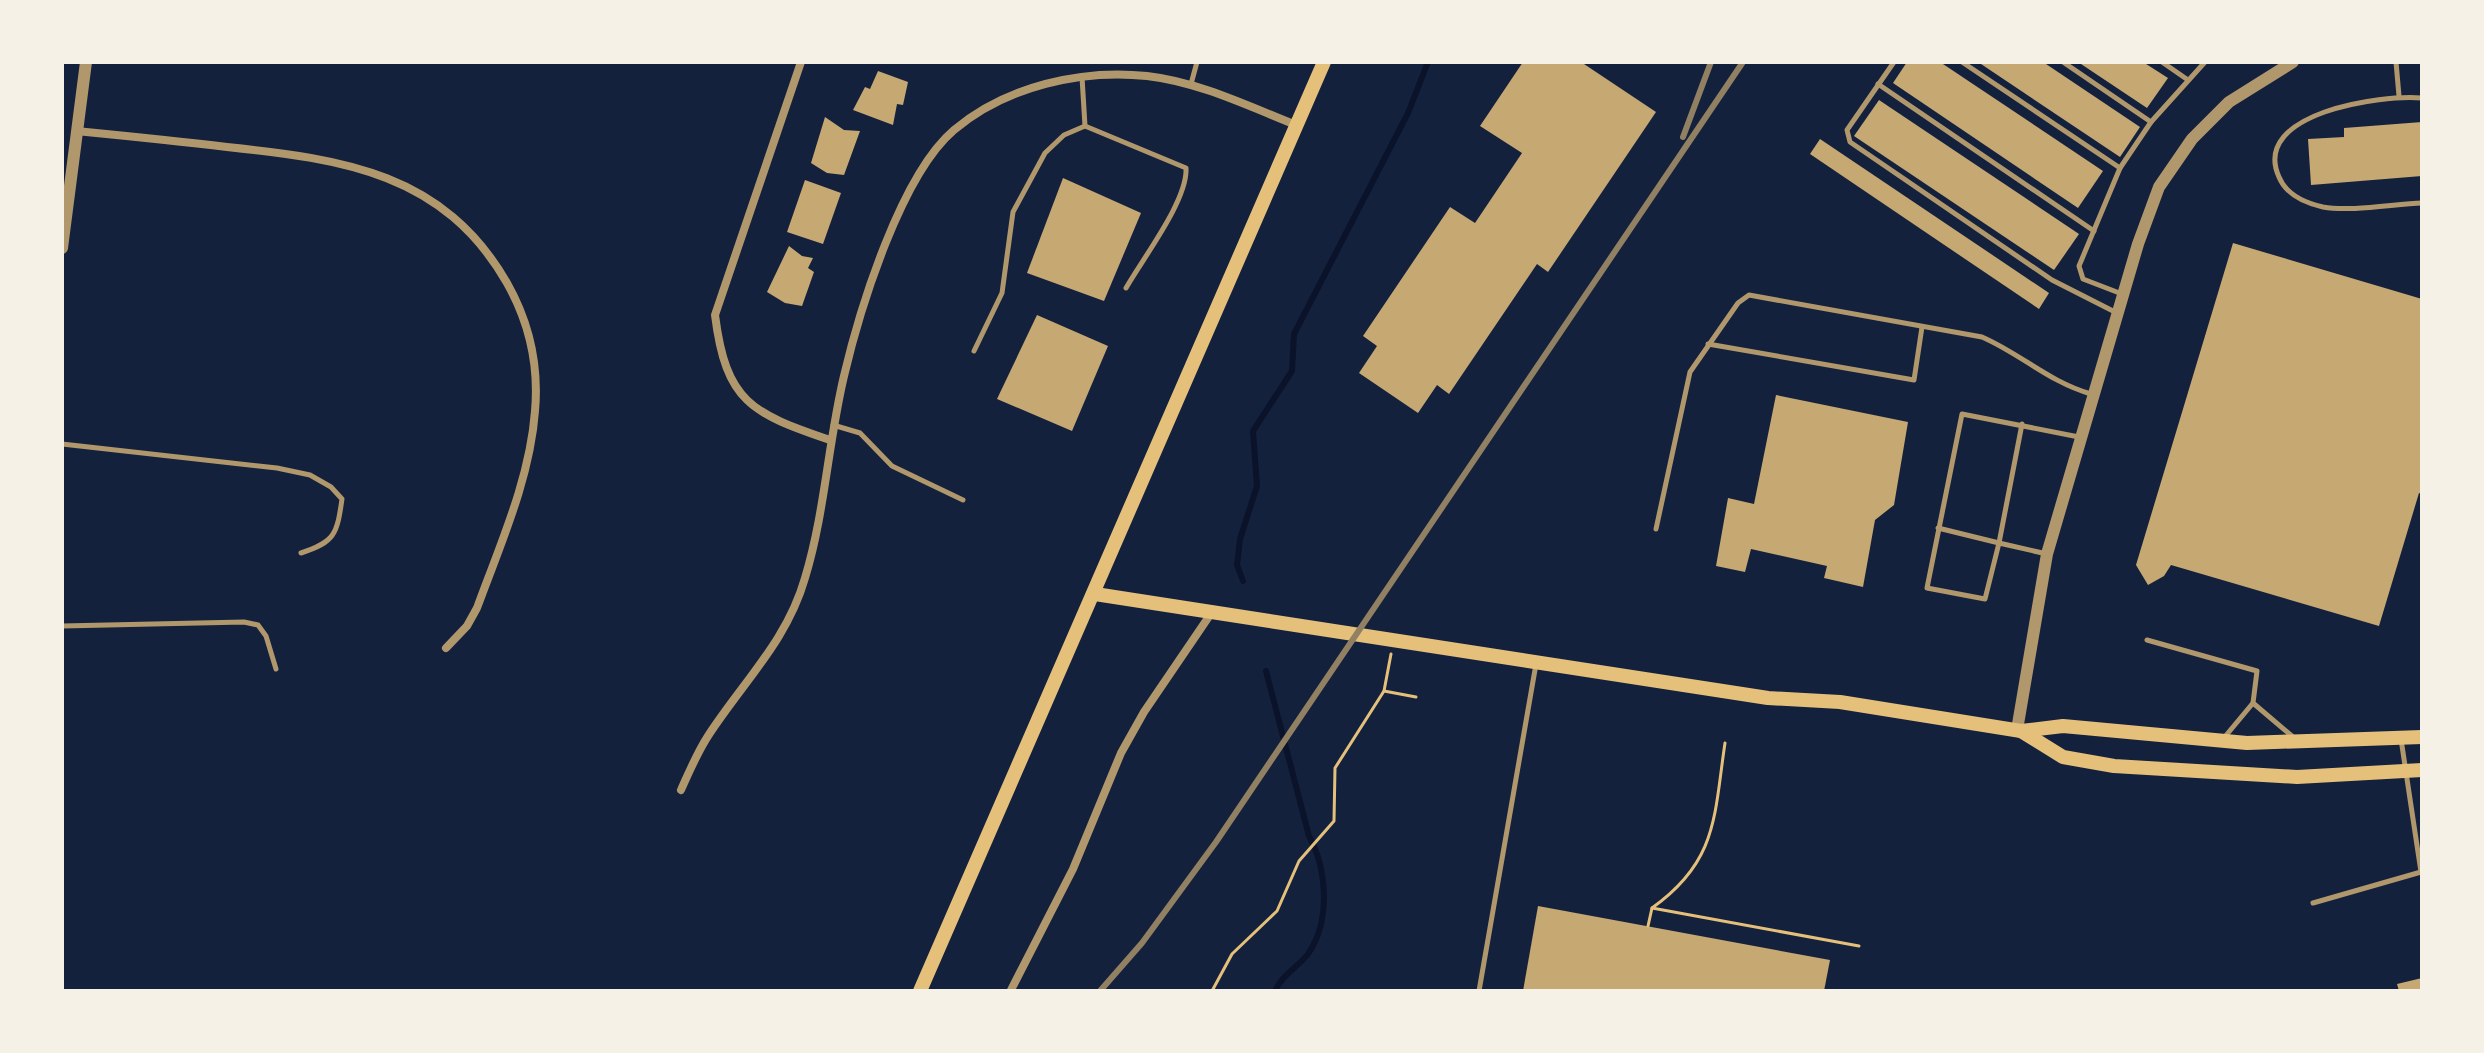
<svg xmlns="http://www.w3.org/2000/svg" width="2484" height="1053" font-family="'Alegreya Sans',sans-serif">
<style>
.lines{fill:none;stroke-linecap:round;stroke-linejoin:round}
.stream{stroke:#0b132b;stroke-width:6}
.building{fill:#c6a872}
.path{stroke:#e5c07b;stroke-width:3}
.service{stroke:#b1986c;stroke-width:5}
.minor{stroke:#b1986c;stroke-width:8}
.tertiary{stroke:#b1986c;stroke-width:12}
.secondary{stroke:#e5c07b;stroke-width:14}
.primary{stroke:#e5c07b;stroke-width:14}
.rail{stroke:#918062;stroke-width:6}
</style>
<rect width="100%" height="100%" fill="#14213d"/>
<g class="lines">
<!-- stream -->
<g class="stream">
<polyline points="1243,581 1237,565 1240,539 1257,486 1253,431 1292,371 1294,334 1408,113 1428,62"/>
<path d="M1266,671l43,165c18,33 22,85 -1,118 -10,13 -27,22 -33,37"/>
</g>
</g>
<!-- building -->
<g class="building">
<polygon points="1523,62 1581,62 1656,112 1548,272 1537,264 1449,394 1437,385 1418,413 1359,373 1377,346 1363,336 1450,207 1475,223 1522,153 1480,126"/>
<polygon points="1907,62 1940,62 2103,171 2078,208 1893,83"/>
<polygon points="1978,62 2043,62 2140,127 2120,157"/>
<polygon points="2078,62 2143,62 2168,78 2147,108"/>
<polygon points="878,71 908,82 903,105 897,104 893,125 853,110 865,87 870,89"/>
<polygon points="1879,100 2079,234 2054,270 1854,136"/>
<polygon points="825,117 844,130 860,131 844,175 827,173 811,163"/>
<polygon points="2422,122 2422,176 2311,185 2308,139 2344,137 2344,128"/>
<polygon points="1820,139 2049,293 2039,309 1810,154"/>
<polygon points="1063,178 1141,213 1104,301 1027,273"/>
<polygon points="805,180 841,193 823,244 787,232"/>
<polygon points="2233,243 2422,299 2422,494 2419,493 2379,626 2171,565 2164,576 2148,585 2136,565"/>
<polygon points="789,246 802,256 813,258 808,268 814,272 802,306 785,303 767,292"/>
<polygon points="1037,315 1108,346 1072,431 997,399"/>
<polygon points="1776,395 1908,422 1894,505 1875,520 1863,587 1824,578 1827,566 1751,549 1745,572 1716,566 1728,498 1754,504"/>
<polygon points="1538,906 1830,960 1824,991 1523,991"/>
<polygon points="2422,978 2422,991 2399,991 2397,984"/>
</g>
<g class="lines">
<!-- path -->
<g class="path">
<polyline points="1384,691 1416,697"/>
<polyline points="1652,908 1859,946"/>
<path d="M1648,926l4,-18c66,-47 62,-92 73,-165"/>
<polyline points="1212,991 1232,954 1277,911 1299,861 1334,821 1335,768 1384,691 1391,654"/>
</g>
<!-- service -->
<g class="service">
<polyline points="1894,62 1847,130 1850,142 2052,280 2115,312"/>
<polyline points="1962,62 2120,168"/>
<polyline points="2063,62 2151,122"/>
<polyline points="2162,62 2188,80"/>
<polyline points="2396,62 2399,96"/>
<path d="M1082,77l3,49 101,42c2,32 -43,90 -60,120"/>
<polyline points="1191,84 1197,62"/>
<polyline points="1878,84 2094,231"/>
<path d="M2422,98c-40,-4 -172,15 -143,79 7,17 26,26 44,30 27,5 71,-3 99,-4"/>
<polyline points="2122,294 2083,279 2079,266 2120,168 2151,122 2205,62"/>
<polyline points="1708,344 1914,380 1922,327"/>
<polyline points="974,351 1002,293 1013,212 1045,153 1064,135 1085,126"/>
<polyline points="2022,424 1999,543 2047,554"/>
<polyline points="833,425 860,433 892,466 963,500"/>
<path d="M62,444l215,24 33,7 21,12 11,12c-5,35 -7,43 -41,54"/>
<polyline points="1938,528 1999,543 1985,599 1927,588 1962,414 2079,437"/>
<path d="M1656,529l34,-157 48,-69 11,-8 233,42c39,17 67,45 109,57"/>
<polyline points="62,626 244,622 258,625 266,636 276,669"/>
<polyline points="2147,640 2257,671 2253,703 2293,737"/>
<polyline points="2223,739 2253,703"/>
<polyline points="2401,739 2421,872"/>
<polyline points="2313,903 2421,872"/>
<polyline points="1479,991 1536,664"/>
</g>
<!-- minor -->
<g class="minor">
<path d="M801,62l-86,253c11,87 36,98 115,125"/>
<path d="M76,131c51,5 101,10 151,16 116,12 217,26 280,136 22,39 32,83 28,128 -5,68 -35,134 -58,197l-10,18 -21,22"/>
<path d="M681,790c8,-18 16,-37 27,-54 35,-54 79,-95 97,-158 20,-66 23,-135 39,-202 16,-68 57,-201 110,-246 52,-44 128,-61 193,-54 52,6 101,30 149,49"/>
<polyline points="1011,990 1073,869 1121,753 1144,712 1212,612"/>
</g>
<!-- tertiary -->
<g class="tertiary">
<polyline points="62,248 86,62"/>
<polyline points="2017,730 2047,554 2138,244 2159,187 2192,139 2229,102 2293,62"/>
</g>
<!-- secondary -->
<g class="secondary">
<polyline points="1095,594 1768,698 1840,702 2021,731 2063,726 2247,743 2422,737"/>
<polyline points="2021,731 2063,757 2114,766 2297,777 2422,770"/>
</g>
<!-- primary -->
<polyline class="primary" points="920,991 1324,62"/>
<!-- rail -->
<g class="rail">
<polyline points="1683,137 1711,62"/>
<polyline points="1100,991 1142,943 1216,842 1743,62"/>
</g>
</g>
<!-- border -->
<rect width="2484" height="1053" fill="none" stroke="#f6f1e7" stroke-width="128"/>
</svg>
